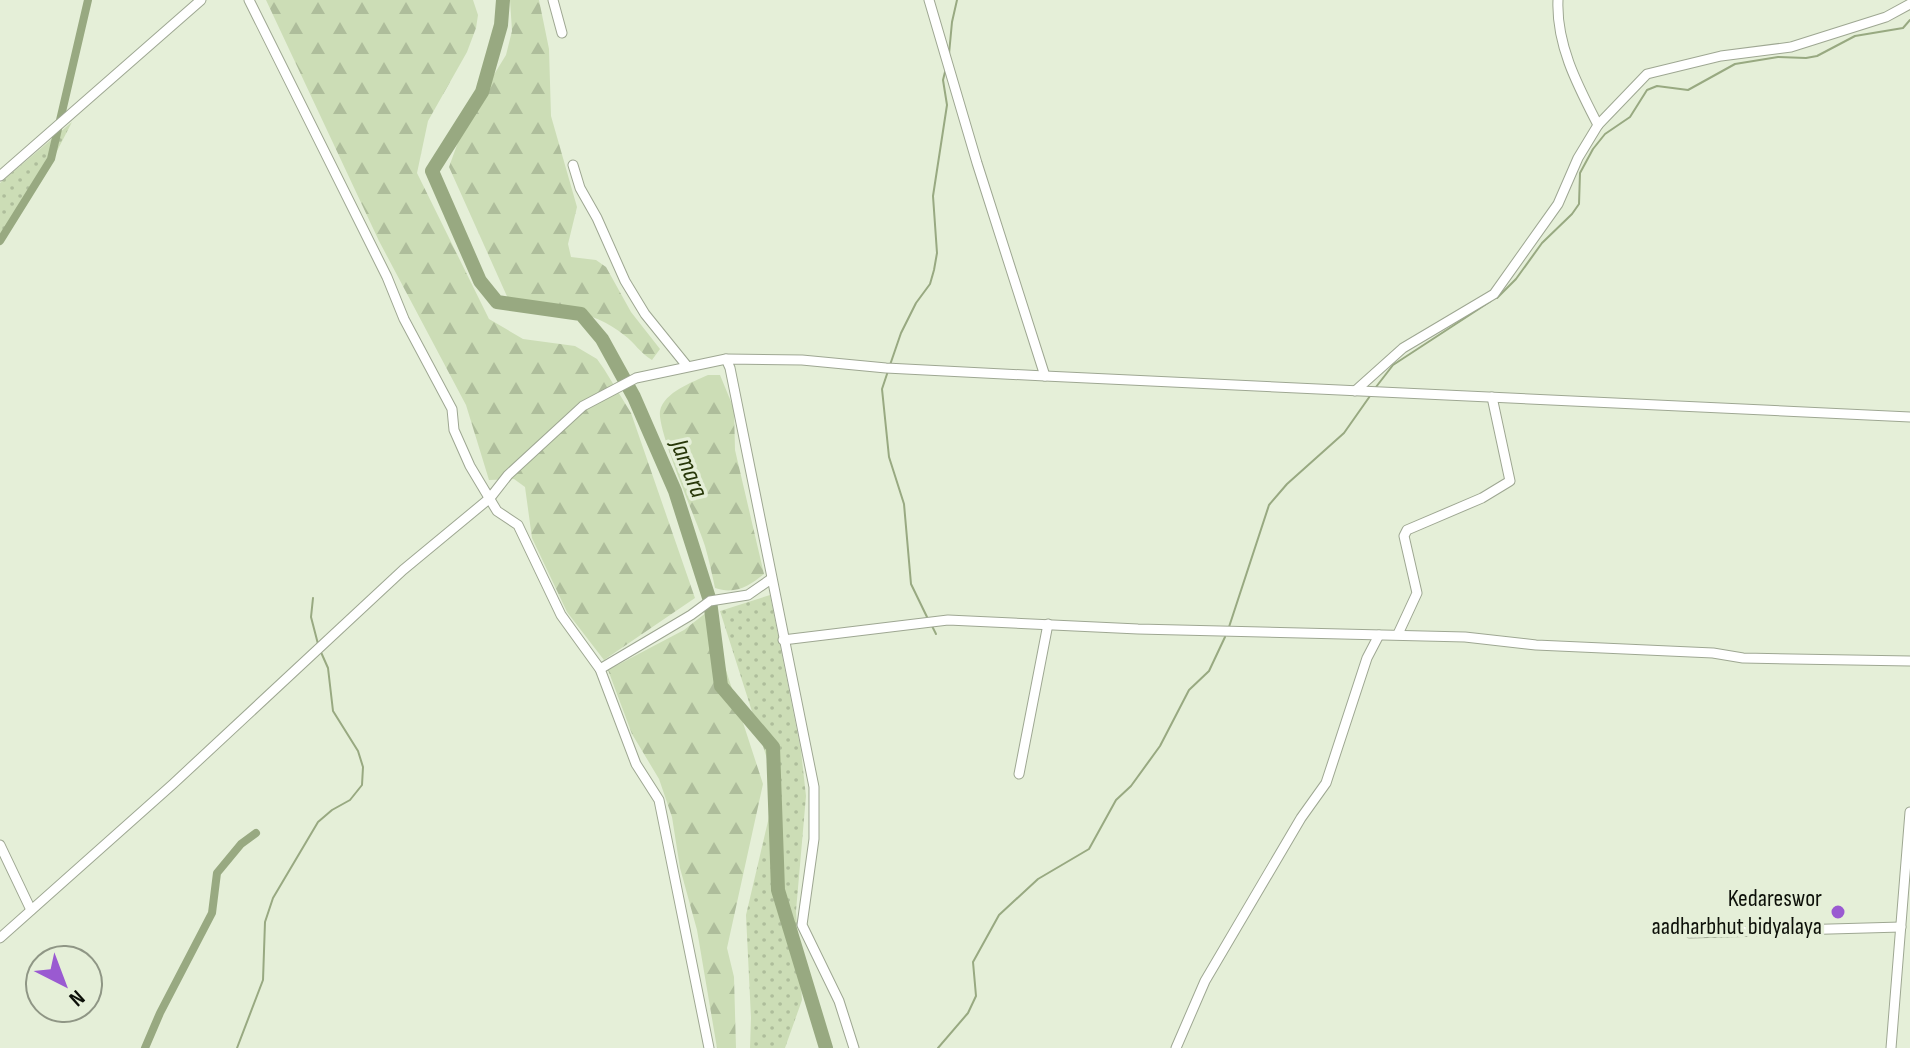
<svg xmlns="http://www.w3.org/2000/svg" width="1910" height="1048" font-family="'Sofia Sans Condensed',sans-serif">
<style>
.grass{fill:url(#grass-dots)}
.forest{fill:url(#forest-firs)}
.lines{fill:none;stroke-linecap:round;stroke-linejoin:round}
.stream{stroke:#98a981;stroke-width:2}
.canal{stroke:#98a981;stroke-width:8}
.river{stroke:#98a981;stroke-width:14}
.street-casing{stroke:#9ea792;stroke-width:11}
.street{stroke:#fff;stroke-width:9}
.poi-dot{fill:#9a5ad1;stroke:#e5efd8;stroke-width:3}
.labels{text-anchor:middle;stroke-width:7;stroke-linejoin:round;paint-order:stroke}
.poi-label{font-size:24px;fill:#0d1009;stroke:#e5efd8;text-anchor:end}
.water-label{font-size:26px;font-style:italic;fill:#273708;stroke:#e5efd8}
</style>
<defs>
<pattern id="grass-dots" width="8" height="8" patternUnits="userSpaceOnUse" patternTransform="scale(2)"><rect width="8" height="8" fill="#ccddb6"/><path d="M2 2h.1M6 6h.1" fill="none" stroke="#aebd9b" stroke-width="1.8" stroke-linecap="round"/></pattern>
<pattern id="forest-firs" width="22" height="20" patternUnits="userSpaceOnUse" patternTransform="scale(2)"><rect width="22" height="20" fill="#ccddb6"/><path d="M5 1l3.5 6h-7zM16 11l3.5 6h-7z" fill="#aebd9b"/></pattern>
</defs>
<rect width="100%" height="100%" fill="#e5efd8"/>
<!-- grass -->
<g class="grass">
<polygon points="72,122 41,182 18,208 0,238 0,183"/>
<polygon points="770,595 801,751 806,796 796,911 802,1000 785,1048 750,1048 751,1018 746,915 776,787 720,611"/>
</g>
<!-- forest -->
<g class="forest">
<polygon points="266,0 473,0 478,15 476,28 467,52 428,121 417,173 489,319 523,339 575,346 597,359 604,369 631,413 695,598 604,660 567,612 532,538 525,487 514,479 489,480 466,405 379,241"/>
<path d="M510,0h29l10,49 2,67 26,91 -9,37 3,13 25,3 10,7 25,45 29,37 -8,11c-12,-7 -17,-17 -28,-25 -30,-25 -77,-31 -114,-32l-61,-136 17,-47 40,-65 6,-24z"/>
<path d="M708,375h12l14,34 1,41 29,124c-15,12 -29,21 -49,14 -3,-14 -6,-28 -10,-42 -8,-25 -48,-115 -45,-135 4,-19 33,-29 48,-36z"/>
<polygon points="707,612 763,784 727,948 734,977 736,1048 717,1048 697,930 680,868 672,817 659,779 632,734 608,670 684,630"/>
</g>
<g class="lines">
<!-- stream -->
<g class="stream">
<polyline points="949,54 952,22 957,0"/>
<polyline points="1497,298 1516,279 1542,243 1572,214 1579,204 1580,173 1593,149 1605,134 1630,117 1647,90 1657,86 1688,90 1735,64 1778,57 1806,58 1817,56 1855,36 1903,28 1910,20"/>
<polyline points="890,365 901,333 916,303 930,284 934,270 937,253 933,196 947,105 943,80 945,72"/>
<polyline points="888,371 882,389 889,457 904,504 911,584 927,617"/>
<polyline points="1376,387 1393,365 1491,301"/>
<polyline points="313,598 311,617 318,644"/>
<polyline points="932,626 936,634"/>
<polyline points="1229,627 1269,505 1287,484 1344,433 1370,396"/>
<polyline points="237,1048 263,980 265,922 273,898 318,822 332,810 350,800 362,785 363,767 358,751 333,711 328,668 320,650"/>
<polyline points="938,1048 968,1013 976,996 973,962 999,915 1038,879 1089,849 1116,800 1131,786 1160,746 1189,690 1209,671 1225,637"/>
</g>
<!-- canal -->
<g class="canal">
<polyline points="0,241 51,159 88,0"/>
<polyline points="145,1048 160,1013 212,913 217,873 241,844 256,833"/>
</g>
<!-- river -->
<polyline class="river" points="503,0 501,25 482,92 432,171 480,281 497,302 581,314 602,339 634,397 675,491 710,601 721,686 773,747 778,890 826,1048"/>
<defs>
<g id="street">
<polyline points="249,0 387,277 404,319 452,409 454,430 470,466 497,511 518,525 561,615 600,669 636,764 659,800 709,1048"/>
<polyline points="553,0 562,33"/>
<polyline points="929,0 977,163 1045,376"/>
<path d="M1558,0c-2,45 20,86 40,125"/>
<polyline points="573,165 580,188 597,218 625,281 645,314 687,366"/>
<polyline points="0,176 201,0"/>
<polyline points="1355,391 1403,348 1494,294 1558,204 1578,158 1598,125 1647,74 1721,56 1791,47 1886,17 1910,4"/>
<polyline points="1398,634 1417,593 1404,536 1407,530 1482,498 1510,481 1492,397"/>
<polyline points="783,640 948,620 1138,629 1465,637 1536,645 1713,653 1743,658 1910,661"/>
<polyline points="600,669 691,615 710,601 748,595 771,579"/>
<polyline points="1019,774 1048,624"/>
<polyline points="0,845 31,910"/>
<polyline points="1690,933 1901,927"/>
<polyline points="0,938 173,784 403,570 490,498 508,475 583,406 636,378 726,359"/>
<polyline points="854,1048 839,1001 802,925 814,839 814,787 730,368 726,359 802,360 886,368 1045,376 1910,417"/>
<polyline points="1176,1048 1205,981 1301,818 1326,783 1367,658 1379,635"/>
<polyline points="1891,1048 1910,812"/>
</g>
</defs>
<!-- street casing -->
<use href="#street" class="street-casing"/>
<!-- street -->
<use href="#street" class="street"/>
</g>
<!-- markers -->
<circle class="poi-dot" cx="1838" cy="912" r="8"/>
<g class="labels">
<!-- poi labels -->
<g class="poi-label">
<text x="1822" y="906">Kedareswor<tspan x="1822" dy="28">aadharbhut bidyalaya</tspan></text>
</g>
<!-- water labels -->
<g class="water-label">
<text transform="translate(690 468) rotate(68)" y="9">Jamara</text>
</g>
</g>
<!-- north arrow -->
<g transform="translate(64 984) rotate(138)"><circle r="38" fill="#e5efd8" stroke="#8f9685" stroke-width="2"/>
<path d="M0-6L14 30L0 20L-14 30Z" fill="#9a5ad1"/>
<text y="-12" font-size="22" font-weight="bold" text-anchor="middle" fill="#0d1009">N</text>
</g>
</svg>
